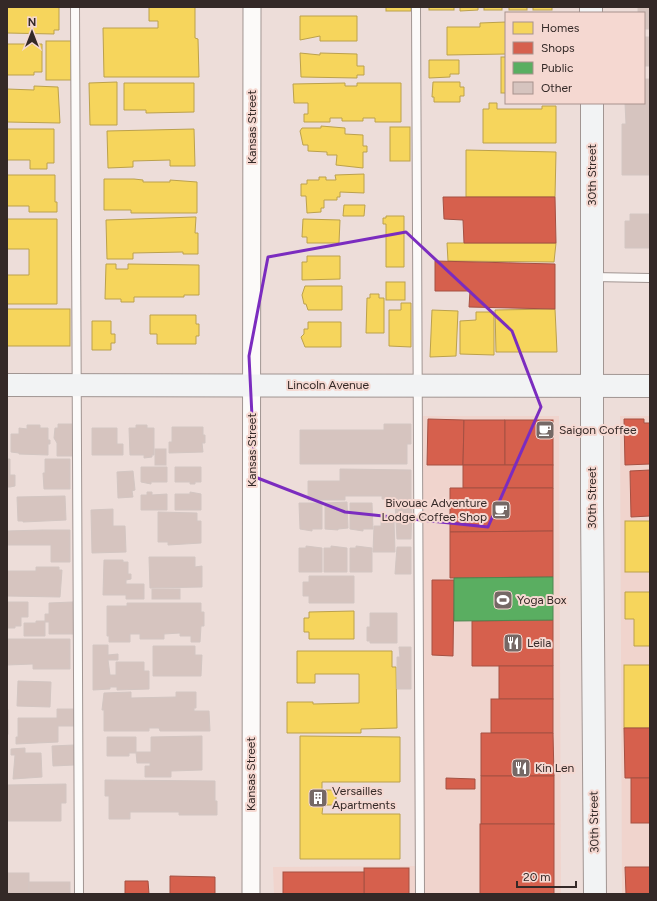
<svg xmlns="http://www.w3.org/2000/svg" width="657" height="901" font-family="Figtree,sans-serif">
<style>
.built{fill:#f0d4cd}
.homes{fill:#f6d55c;stroke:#bca14c}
.shops{fill:#d6604d;stroke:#a55042}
.public{fill:#5aae61;stroke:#4f8650}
.building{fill:#d6c4bf;stroke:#d3c6c2}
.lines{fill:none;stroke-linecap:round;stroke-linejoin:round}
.lane-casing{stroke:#a19592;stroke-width:10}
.street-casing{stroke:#a19592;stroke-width:19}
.secondary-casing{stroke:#a19592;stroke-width:24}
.lane{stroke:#fcfaf9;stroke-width:8}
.street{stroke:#fcfaf9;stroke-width:17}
.secondary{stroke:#f2f3f4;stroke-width:22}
.marked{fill:none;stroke:#7b2cbf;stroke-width:3;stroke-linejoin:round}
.labels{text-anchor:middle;stroke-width:4;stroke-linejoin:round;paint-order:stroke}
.street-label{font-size:12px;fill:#342927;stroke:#f5d8d1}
.poi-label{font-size:12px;fill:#342927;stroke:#f5d8d1;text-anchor:start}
</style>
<rect width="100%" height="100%" fill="#edddd9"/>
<!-- built -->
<g class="built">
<polygon points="423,416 559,416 561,894 274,894 273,867 424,866"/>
<polygon points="620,416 650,416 650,894 622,894"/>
</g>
<!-- homes -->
<g class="homes">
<polygon points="7,7 59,7 59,30 54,30 54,34 7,33"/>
<polygon points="149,7 195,7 195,38 198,39 199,77 104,77 103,28 158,28 158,21 149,21"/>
<rect x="386" y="7" width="25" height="4"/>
<rect x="429" y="7" width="25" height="3"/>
<polygon points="460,7 478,7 478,10 460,11"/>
<rect x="484" y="7" width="18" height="3"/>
<rect x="509" y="7" width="18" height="3"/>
<rect x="533" y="7" width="19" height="3"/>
<polygon points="300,16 357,16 357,41 320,41 320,36 300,40"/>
<polygon points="506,22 506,54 447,55 447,27 480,27 480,23"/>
<rect x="46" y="41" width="26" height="39"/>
<polygon points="7,44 42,44 42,72 34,72 34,75 7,75"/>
<polygon points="300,53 320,55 320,53 357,54 357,66 364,66 364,75 357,75 357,78 301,77"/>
<rect x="501" y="57" width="5" height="36"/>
<polygon points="429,60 459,60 459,74 450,74 450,77 429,78"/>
<polygon points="117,82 117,125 90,125 89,83"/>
<polygon points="433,82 460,82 460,87 464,87 464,96 460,96 460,102 434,102 434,97 432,97"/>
<polygon points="124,83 194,83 194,112 146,113 146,110 124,110"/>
<polygon points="345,83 345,86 357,86 357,83 401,83 401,122 375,122 375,118 363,118 363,121 342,121 342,118 330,118 330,122 304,122 304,114 308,114 308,103 294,103 293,84"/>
<polygon points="34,86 58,87 60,123 7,122 7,89 34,90"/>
<polygon points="489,103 497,103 497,109 542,109 542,106 556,106 556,143 483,143 483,109 489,109"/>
<polygon points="321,126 345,128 345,134 363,135 363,146 367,146 367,152 363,152 363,168 336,165 337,155 327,155 327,152 308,151 308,145 303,145 300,131 302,128 321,128"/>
<rect x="390" y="127" width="20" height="34"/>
<polygon points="7,129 54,129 54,163 47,163 47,169 30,169 30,160 7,160"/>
<polygon points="194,129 195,166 170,166 170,160 133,161 133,167 108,168 107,131"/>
<polygon points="466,150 556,152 555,197 466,197"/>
<polygon points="364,174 364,193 340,192 340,197 337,197 337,200 324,200 324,208 321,208 321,212 307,213 306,196 301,196 301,184 307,184 307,180 319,180 319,177 326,177 326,180 336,180 335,175"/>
<polygon points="7,175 55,175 55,202 57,202 57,212 29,212 29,206 7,206"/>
<polygon points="104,179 134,179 143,180 143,182 170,182 170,180 197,182 197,213 131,213 131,210 104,210"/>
<polygon points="344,205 365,205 364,216 343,216"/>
<polygon points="386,216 404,216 404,267 386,267 386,224 383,224 383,218 386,218"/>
<polygon points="194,217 196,217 195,233 198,233 198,254 183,254 183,252 133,253 133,259 107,259 106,220"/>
<polygon points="7,219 57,219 57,304 7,304 7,275 29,275 29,249 7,249"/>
<polygon points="303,219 340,220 339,243 307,243 307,237 302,237"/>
<polygon points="447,243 556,243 554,262 448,261"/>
<polygon points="307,256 340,256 340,279 302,280 302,262 307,262"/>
<polygon points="106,264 116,264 116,269 128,269 128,264 199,265 199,295 184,295 184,297 134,297 134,302 121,302 121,299 105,299"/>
<rect x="386" y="282" width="19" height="18"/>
<polygon points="305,286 342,286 342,310 308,310 306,304 304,304 302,295"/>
<polygon points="370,294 379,294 379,298 384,298 384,333 366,333 367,298 370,298"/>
<polygon points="401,303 411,303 411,347 389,346 389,310 401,310"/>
<rect x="7" y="309" width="63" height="37"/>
<polygon points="555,309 557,352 496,352 495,310"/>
<polygon points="432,310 458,311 456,356 430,357"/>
<polygon points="476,312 494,312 494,355 460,354 460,321 476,320"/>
<polygon points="150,315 196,315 196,324 199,324 199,336 196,336 196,344 157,344 157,334 150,334"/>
<polygon points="92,321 111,321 111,334 115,334 115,343 111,343 111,350 92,350"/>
<polygon points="308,322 341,322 341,347 305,347 301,337 304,334 304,329 308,329"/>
<rect x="625" y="521" width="25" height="51"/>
<polygon points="625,592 650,592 650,646 634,646 634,619 625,619"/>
<polygon points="354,611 354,639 309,639 309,632 304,632 304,618 309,618 309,612"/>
<polygon points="297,651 392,651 392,667 396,667 397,728 361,729 361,733 287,733 287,702 313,702 313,704 359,703 359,674 315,674 315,683 297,683"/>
<rect x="624" y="665" width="26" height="63"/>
<polygon points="300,736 400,737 400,782 322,782 322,790 336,790 336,805 323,805 322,814 400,814 400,859 300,859"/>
</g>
<!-- shops -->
<g class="shops">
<polygon points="443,197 555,197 556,243 464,243 463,220 444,219"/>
<polygon points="435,261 555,264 555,309 469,307 470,291 435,291"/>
<polygon points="428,419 464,420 463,465 427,465"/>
<polygon points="624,419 644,419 644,423 650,423 650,464 625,465"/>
<polygon points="464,420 505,420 505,465 463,465"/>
<rect x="505" y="420" width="48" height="45"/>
<rect x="463" y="465" width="90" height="23"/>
<polygon points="650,470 650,516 631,517 630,471"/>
<polygon points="450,488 553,488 553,531 450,532"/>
<polygon points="553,531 553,577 450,578 450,532"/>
<polygon points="432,580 454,580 453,656 432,655"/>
<polygon points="553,620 553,666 472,666 472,621"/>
<rect x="499" y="666" width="54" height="33"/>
<rect x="491" y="699" width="62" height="34"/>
<polygon points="624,728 650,728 650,778 625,778"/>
<polygon points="481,733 553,733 554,776 481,776"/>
<rect x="481" y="776" width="73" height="48"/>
<polygon points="446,778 475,779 475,789 446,789"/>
<rect x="631" y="778" width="19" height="45"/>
<rect x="480" y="824" width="74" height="70"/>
<polygon points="625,867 650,867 650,894 626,894"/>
<rect x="364" y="868" width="45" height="26"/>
<rect x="283" y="872" width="81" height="22"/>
<polygon points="170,876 215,877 215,894 170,894"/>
<polygon points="125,881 148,881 149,894 125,894"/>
</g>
<!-- public -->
<polygon class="public" points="553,577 553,620 454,621 454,578"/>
<!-- building -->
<g class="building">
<polygon points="638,7 650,7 650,29 644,29 644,13 638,13"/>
<rect x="644" y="37" width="6" height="29"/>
<polygon points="644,79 650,79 650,175 622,175 622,124 626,124 625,103 644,103"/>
<polygon points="630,214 650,214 650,248 625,248 625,221 630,221"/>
<polygon points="58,424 74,424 73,456 57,456 57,443 54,438 55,428 58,428"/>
<polygon points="384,424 411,424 411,444 407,444 407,464 300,464 300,430 384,430"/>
<polygon points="27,425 40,425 40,428 48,428 48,440 50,440 50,444 48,444 48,455 19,454 19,453 11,452 11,434 19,434 19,428 27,429"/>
<polygon points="136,425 147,425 147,428 154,428 154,455 152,455 152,457 144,458 144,455 130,455 129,428 136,428"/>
<polygon points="172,427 203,427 203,435 205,435 205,443 202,443 203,452 169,453 169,442 172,442"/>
<polygon points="92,428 117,428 117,444 123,444 123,455 92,455"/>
<rect x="155" y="449" width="11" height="16"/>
<polygon points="7,459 10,459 10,475 15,475 15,486 10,487 7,487"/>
<polygon points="45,459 70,459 70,489 44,489 43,473 45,473"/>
<polygon points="141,467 167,467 167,482 151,482 151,484 141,482"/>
<polygon points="175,467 201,467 201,482 195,482 195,484 190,484 190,482 175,482"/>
<polygon points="340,469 411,470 411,500 382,499 382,496 345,496 345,500 308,500 308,481 340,481"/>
<polygon points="133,471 135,490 132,491 133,497 118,498 117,472"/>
<polygon points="147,492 152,492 152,495 167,494 167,510 141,510 141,495 147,495"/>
<polygon points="190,492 201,494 201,510 175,510 175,494 190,494"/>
<polygon points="65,496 66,520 23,522 23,521 18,521 17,497"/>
<polygon points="347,502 348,528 338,529 338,530 325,529 325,503"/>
<polygon points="299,503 322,503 322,529 312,529 312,531 300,529"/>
<polygon points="350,503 372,503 373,529 363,529 363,531 350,529"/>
<polygon points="395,503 412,503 411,539 397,539"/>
<polygon points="113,509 113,526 125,526 126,552 92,553 91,510"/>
<polygon points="158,512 197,513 197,521 201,521 201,543 168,545 168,542 158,542"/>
<polygon points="381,521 394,521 395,552 373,552 374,526 381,526"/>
<polygon points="43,530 70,530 70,562 51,562 51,545 7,545 7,531"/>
<polygon points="306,546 322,548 322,572 299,572 299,548 306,548"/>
<polygon points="331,546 347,548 347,572 324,572 324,548 331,548"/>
<polygon points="356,546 372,548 372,572 350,572 350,548 356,548"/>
<polygon points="397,547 411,547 411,574 395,574"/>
<polygon points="149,557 195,557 195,567 202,566 202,587 150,588"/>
<polygon points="104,560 123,560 123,562 128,562 128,574 131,574 131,579 126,580 126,584 144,584 144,599 126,599 126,595 103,595"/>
<polygon points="36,567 59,567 59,570 62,570 60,597 7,596 7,571 36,571"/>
<polygon points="309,576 354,576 354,603 309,603 309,596 303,596 303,582 309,582"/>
<rect x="152" y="589" width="28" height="10"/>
<polygon points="7,602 28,602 28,617 21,617 21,626 15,626 15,628 7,628"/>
<polygon points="73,602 74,634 49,634 49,622 45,622 45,614 49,614 49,603"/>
<polygon points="127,603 201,603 201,612 204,612 204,626 201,626 200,642 191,642 191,636 180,636 180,633 164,634 164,639 140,639 140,634 130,634 130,642 109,642 109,636 107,636 107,606 127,606"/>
<polygon points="370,613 397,613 397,643 370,643 370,641 367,641 367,627 370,627"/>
<polygon points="36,621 45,621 45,636 24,636 24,623 36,623"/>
<polygon points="7,639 70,639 70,669 33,669 33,664 7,665"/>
<polygon points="93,645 108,645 108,655 118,654 118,660 108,660 110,675 116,675 116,662 144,662 144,671 149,671 149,689 117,690 117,687 110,687 110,689 93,690"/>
<polygon points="153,646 195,646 195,655 202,655 201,676 153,676"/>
<polygon points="399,647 411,647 411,689 397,689 397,657 400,657"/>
<polygon points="18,681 51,682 50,707 17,706"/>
<polygon points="131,692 131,698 176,697 176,692 196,692 196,708 194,708 194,711 209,711 210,731 160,731 159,728 149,728 149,731 104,731 104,710 102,710 104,693"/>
<polygon points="57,709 74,709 74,726 58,726 58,742 16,744 16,737 18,737 18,718 57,718"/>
<rect x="7" y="710" width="1" height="24"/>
<polygon points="202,736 202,770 171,771 171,777 145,777 145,766 150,766 150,763 137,763 136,752 151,752 151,737"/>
<polygon points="107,737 136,737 136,753 129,753 129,756 107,756"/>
<polygon points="74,745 74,765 53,766 52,746"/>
<polygon points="25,748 25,753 41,753 42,777 13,779 15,755 11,755 11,749"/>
<polygon points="105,780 215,781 215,801 217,801 217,815 179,815 179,812 130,812 130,819 109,819 109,796 105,796"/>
<polygon points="66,784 66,803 61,803 61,821 7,821 7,785"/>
<rect x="7" y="873" width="22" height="21"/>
<rect x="29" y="882" width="41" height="12"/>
</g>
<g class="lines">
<defs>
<g id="lane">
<polyline points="75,7 79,894"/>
<polyline points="416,7 420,894"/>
<polyline points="593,277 650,278"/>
</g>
<polyline id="street" points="251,894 252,7"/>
<g id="secondary">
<polyline points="591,7 591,13"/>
<polyline points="592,103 592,504 595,894"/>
<polyline points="7,385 650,386"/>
</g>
</defs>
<!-- lane casing -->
<use href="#lane" class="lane-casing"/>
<!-- street casing -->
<use href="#street" class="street-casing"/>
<!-- secondary casing -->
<use href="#secondary" class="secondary-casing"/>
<!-- lane -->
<use href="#lane" class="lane"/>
<!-- street -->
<use href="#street" class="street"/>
<!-- secondary -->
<use href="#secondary" class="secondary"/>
</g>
<!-- marked area -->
<path class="marked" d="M406,232l106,99 29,76 -53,120 -143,-15 -90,-35 -6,-121 19,-99z"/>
<!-- icons -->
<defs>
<symbol id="cafe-square" viewBox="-11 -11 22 22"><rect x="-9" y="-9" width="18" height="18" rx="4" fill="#756865" stroke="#f5d8d1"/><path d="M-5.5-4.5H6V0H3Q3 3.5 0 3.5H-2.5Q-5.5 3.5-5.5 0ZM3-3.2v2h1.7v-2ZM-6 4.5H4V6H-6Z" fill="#fff"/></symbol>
<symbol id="stadium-square" viewBox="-11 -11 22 22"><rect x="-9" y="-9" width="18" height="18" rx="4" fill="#756865" stroke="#f5d8d1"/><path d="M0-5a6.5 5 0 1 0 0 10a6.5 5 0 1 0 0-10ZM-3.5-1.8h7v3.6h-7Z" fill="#fff"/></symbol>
<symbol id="restaurant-square" viewBox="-11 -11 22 22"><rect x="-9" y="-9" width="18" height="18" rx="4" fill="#756865" stroke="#f5d8d1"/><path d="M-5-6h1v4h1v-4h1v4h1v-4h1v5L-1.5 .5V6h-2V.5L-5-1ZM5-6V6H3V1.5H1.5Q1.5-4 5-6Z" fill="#fff"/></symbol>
<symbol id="building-square" viewBox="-11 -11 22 22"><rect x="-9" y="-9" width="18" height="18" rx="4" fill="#756865" stroke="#f5d8d1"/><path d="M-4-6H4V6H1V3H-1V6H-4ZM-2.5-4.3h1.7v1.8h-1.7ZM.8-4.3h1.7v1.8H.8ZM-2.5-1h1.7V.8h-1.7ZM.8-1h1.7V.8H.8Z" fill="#fff"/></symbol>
</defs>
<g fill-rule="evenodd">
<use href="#cafe-square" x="534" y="419" width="22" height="22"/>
<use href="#cafe-square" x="490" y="499" width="22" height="22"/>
<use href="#stadium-square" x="492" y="589" width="22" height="22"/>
<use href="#restaurant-square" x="502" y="632" width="22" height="22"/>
<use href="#restaurant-square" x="510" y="757" width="22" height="22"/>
<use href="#building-square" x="307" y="787" width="22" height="22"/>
</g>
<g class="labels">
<!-- street labels -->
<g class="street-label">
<text transform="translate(252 127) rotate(-90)" y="4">Kansas Street</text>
<text transform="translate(592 175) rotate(-90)" y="4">30th Street</text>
<text x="328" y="389">Lincoln Avenue</text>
<text transform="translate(252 450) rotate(-90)" y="4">Kansas Street</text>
<text transform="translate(592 498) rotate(-90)" y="4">30th Street</text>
<text transform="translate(251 774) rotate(-90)" y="4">Kansas Street</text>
<text transform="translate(594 822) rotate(-91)" y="4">30th Street</text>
</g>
<!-- poi labels -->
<g class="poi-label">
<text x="559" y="434">Saigon Coffee</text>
<text x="487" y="507" text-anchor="end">Bivouac Adventure<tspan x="487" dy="14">Lodge Coffee Shop</tspan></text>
<text x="517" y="604">Yoga Box</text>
<text x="527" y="647">Leila</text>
<text x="535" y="772">Kin Len</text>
<text x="332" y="795">Versailles<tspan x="332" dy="14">Apartments</tspan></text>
</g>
</g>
<!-- border -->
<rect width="657" height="901" fill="none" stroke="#342927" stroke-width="16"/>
<!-- legend -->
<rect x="505" y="12" width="140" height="92" fill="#f5d8d1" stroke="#a8928d"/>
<rect x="513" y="22" width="20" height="12" fill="#f6d55c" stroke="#a8928d"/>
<text x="541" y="32" font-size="12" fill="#342927">Homes</text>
<rect x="513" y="42" width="20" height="12" fill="#d6604d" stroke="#a8928d"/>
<text x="541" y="52" font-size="12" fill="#342927">Shops</text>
<rect x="513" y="62" width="20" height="12" fill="#5aae61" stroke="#a8928d"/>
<text x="541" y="72" font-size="12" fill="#342927">Public</text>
<rect x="513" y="82" width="20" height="12" fill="#d6c4bf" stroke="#a8928d"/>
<text x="541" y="92" font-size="12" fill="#342927">Other</text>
<!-- north arrow -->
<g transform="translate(32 32)" stroke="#f5d8d1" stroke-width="3" paint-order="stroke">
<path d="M0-3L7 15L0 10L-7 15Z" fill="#342927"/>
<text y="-6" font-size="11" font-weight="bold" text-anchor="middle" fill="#342927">N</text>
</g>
<!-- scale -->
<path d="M517 881v6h59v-6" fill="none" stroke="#342927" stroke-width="2"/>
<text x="523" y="881" font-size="12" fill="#342927" stroke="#f5d8d1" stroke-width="3" paint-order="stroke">20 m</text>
</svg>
